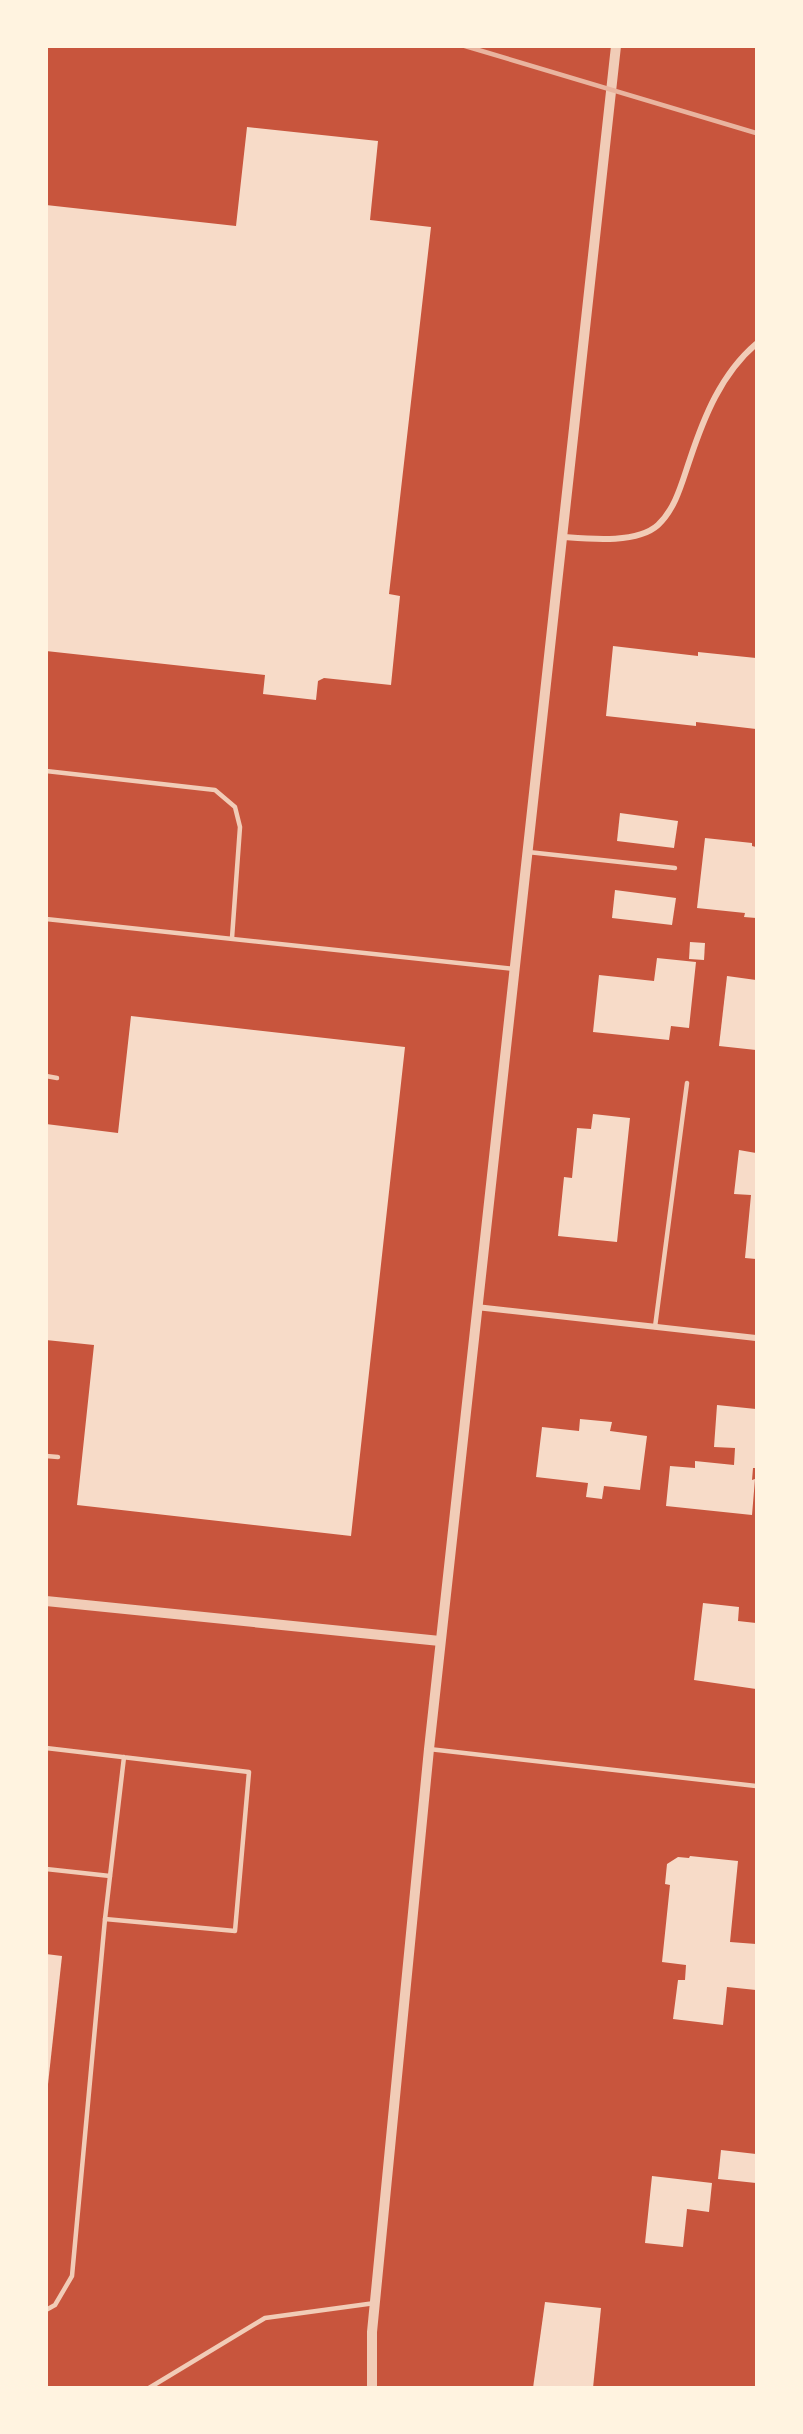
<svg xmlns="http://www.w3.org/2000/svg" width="803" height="2434" font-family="'Alegreya Sans',sans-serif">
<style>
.building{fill:#f7dbc8}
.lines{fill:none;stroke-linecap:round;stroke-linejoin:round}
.service{stroke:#f1ccb7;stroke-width:4.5}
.minor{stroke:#f1ccb7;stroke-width:6}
.tertiary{stroke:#f1ccb7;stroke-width:10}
.rail{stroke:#e9b49f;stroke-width:4.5}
</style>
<rect width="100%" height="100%" fill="#c8553d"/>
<!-- building -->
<g class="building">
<polygon points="247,127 378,141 370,220 431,227 389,594 400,596 391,685 324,678 318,681 316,700 263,694 265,675 46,651 46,205 236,226"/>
<polygon points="613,646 698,656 698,652 756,658 756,729 696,722 696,726 606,716"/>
<polygon points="620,813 678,821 674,848 617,841"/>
<polygon points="705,838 752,843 752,846 756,847 756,918 744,917 745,913 697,908"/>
<polygon points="615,890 676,898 672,925 612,918"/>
<polygon points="690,942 705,943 704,960 689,959"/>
<polygon points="657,958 696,962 689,1028 671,1026 669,1040 593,1032 599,975 654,981"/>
<polygon points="727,976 756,980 756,1050 719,1046"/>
<polygon points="131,1016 405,1047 351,1536 77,1505 94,1345 46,1340 46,1124 118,1133"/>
<polygon points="593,1114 630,1118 617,1242 558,1236 564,1177 572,1178 577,1128 591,1129"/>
<polygon points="739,1150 756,1153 756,1259 745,1258 751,1195 734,1194"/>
<polygon points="717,1405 756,1409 756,1468 753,1468 752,1480 755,1479 752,1515 666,1506 670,1466 695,1468 695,1461 734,1465 735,1448 714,1447"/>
<polygon points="580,1419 612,1422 610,1431 647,1436 640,1490 604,1486 602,1499 586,1497 588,1483 536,1477 542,1427 579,1431"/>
<polygon points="703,1603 739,1607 738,1621 756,1623 756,1689 694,1680"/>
<polygon points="690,1856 738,1861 730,1942 756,1944 756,1990 727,1987 723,2025 673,2019 678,1980 685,1980 686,1965 662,1962 670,1885 665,1884 667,1864 678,1857 689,1858"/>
<polygon points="46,1954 62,1956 48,2084 46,2084"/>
<polygon points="721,2150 756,2154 756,2183 718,2179"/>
<polygon points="652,2176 712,2183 709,2212 687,2209 683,2247 645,2243"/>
<polygon points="545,2302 601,2308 593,2388 533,2388"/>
</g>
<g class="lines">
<!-- service -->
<g class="service">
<polyline points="46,771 215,790 235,807 240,827 232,938"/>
<polyline points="528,852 675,868"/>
<polyline points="46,919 514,969"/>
<polyline points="46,1076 57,1078"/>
<polyline points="655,1327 687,1083"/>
<polyline points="46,1456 58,1457"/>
<polyline points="46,1748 249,1772 235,1931 105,1919 124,1757"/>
<polyline points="429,1749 756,1786"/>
<polyline points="46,1869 110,1876"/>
<polyline points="46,2310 55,2305 72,2276 105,1919"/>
<polyline points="149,2388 265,2318 375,2303"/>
</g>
<!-- minor -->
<g class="minor">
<path d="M563,537c26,2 74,7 95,-12 18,-17 24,-43 32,-66 14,-42 31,-85 66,-115"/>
<polyline points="476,1307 756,1338"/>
</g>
<!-- tertiary -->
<g class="tertiary">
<polyline points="46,1601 440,1641"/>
<polyline points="372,2388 372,2332 429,1749 616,46"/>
</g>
<!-- rail -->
<polyline class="rail" points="465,46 756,133"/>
</g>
<!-- border -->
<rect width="803" height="2434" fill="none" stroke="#fff3e0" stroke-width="96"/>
</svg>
